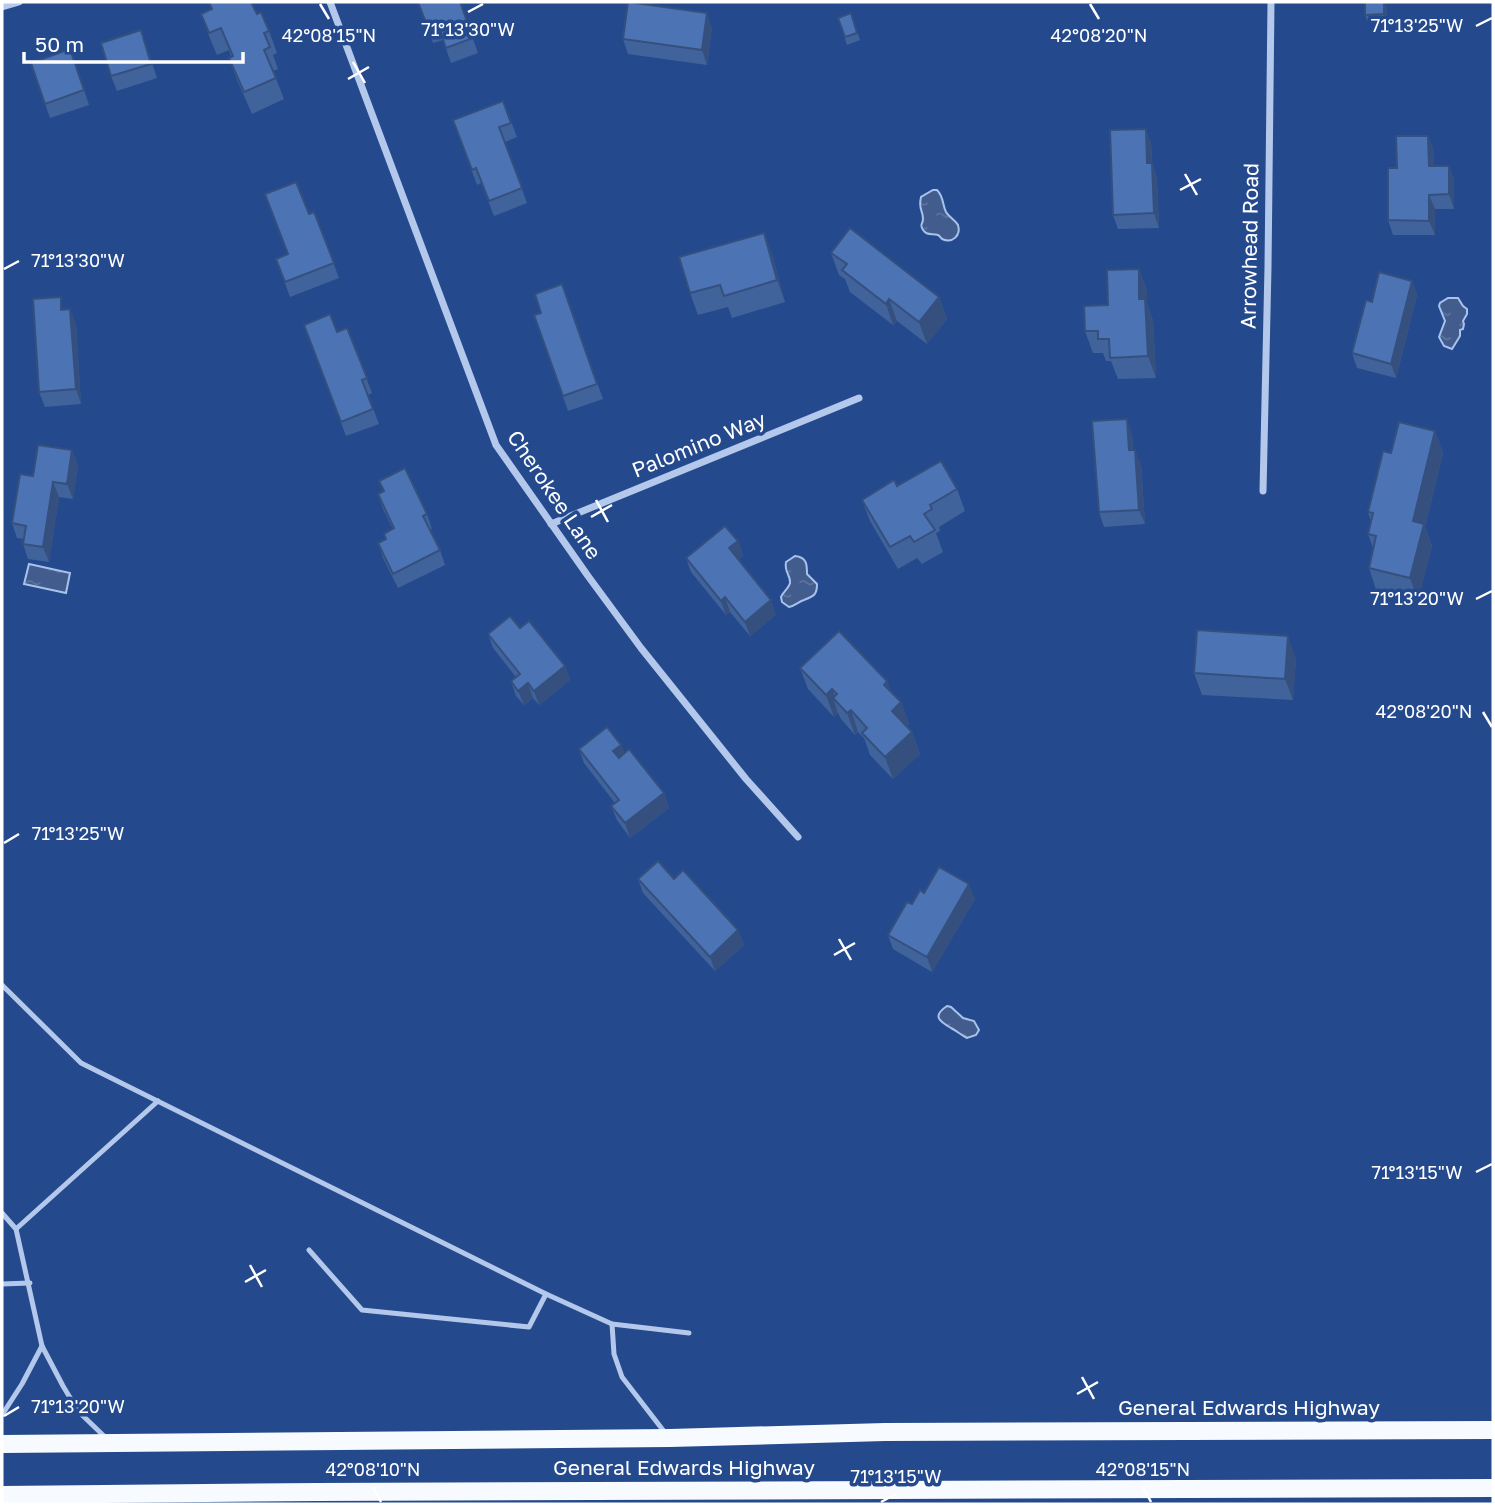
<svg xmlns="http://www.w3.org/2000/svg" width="1495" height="1506" font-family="'Golos Text',sans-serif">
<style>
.water{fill:url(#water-ripples);stroke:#a7c2ec;stroke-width:2}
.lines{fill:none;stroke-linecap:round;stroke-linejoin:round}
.lane{stroke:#b3c8eb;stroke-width:5}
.street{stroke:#b3c8eb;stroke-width:7}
.primary{stroke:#f7fafe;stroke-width:18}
.wall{fill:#41639b}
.shaded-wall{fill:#35507e}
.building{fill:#4c73b4;stroke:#35507e;stroke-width:2}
.ticks{fill:none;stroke:#fff;stroke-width:2.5}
.labels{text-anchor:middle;stroke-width:7;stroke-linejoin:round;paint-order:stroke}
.street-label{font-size:21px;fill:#fff;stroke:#244a8d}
.ticks-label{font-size:18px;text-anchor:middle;fill:#fff;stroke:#244a8d;stroke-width:7;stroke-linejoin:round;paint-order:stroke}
</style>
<defs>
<pattern id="water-ripples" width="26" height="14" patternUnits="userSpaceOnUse" patternTransform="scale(1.75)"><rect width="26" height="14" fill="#415c8d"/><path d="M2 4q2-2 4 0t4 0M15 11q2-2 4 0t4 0" fill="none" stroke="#5e749e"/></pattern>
</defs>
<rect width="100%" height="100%" fill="#244a8d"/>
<!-- water -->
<g class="water">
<path d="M933,190h4c7,7 5,14 9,22 3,5 9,8 12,13 3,10 -5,19 -16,14 -1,-1 -2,-3 -4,-4 -6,-2 -11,1 -15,-5 -4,-7 0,-5 0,-11 0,-10 -5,-9 -2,-22z"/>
<polygon points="1448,298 1458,298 1463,306 1467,309 1467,314 1463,321 1464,324 1463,329 1460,330 1460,336 1452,349 1444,346 1439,337 1445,321 1439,306 1440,303"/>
<path d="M795,556c12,1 12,9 12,18l10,10c0,11 -3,12 -13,16 -6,2 -9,6 -15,7l-7,-5 -1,-5c2,-5 8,-9 9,-14 1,-7 -6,-11 -4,-21z"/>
<polygon points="29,564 70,573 66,593 24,584"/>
<path d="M947,1006l4,1 12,11 11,3 5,9 -3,5 -9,3c-6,-3 -10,-7 -16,-10 -12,-7 -19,-12 -4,-22z"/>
</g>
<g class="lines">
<!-- lane -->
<g class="lane">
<polyline points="2,985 81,1063 546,1294 612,1324 689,1333"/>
<polyline points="2,1213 16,1229 42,1346 63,1386 78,1411 107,1439"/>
<polyline points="16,1229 158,1101"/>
<polyline points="309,1250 362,1310 529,1327 546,1294"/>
<polyline points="2,1284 30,1283"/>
<polyline points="612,1324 614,1354 622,1377 666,1434"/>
<polyline points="2,1415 22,1384 42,1346"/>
</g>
<!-- street -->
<g class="street">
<polyline points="330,2 496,445 588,576 641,648 746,779 798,837"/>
<polyline points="2,7 19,2"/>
<polyline points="1263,491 1268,267 1271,2"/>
<polyline points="551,524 859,398"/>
</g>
<!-- primary -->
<g class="primary">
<polyline points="2,1444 670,1438 885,1432 1493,1430"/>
<polyline points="2,1495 317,1492 1493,1488"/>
</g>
</g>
<!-- wall -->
<g class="wall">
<polygon points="208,2 251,2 257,14 269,31 277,53 273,55 278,69 273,71 284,99 252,114 237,80 229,58 231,57 229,50 217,55 209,36 201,14 211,9"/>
<polygon points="418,2 460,2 478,53 451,63 443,40 433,43"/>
<polygon points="1386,2 1387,21 1368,22 1365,15"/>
<polygon points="851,13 860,40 847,45 838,18"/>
<polygon points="712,28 707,65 628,54 623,39"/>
<polygon points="146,45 157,78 117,91 111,76"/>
<polygon points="70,49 89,105 50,118 31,63"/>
<polygon points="503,101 517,137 505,142 527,203 494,216 481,183 477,185 453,120"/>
<polygon points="1428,136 1434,151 1434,166 1449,166 1454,181 1454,209 1435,209 1435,235 1393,235 1388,220 1397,168"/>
<polygon points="1151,143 1152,163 1157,178 1159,228 1118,229 1113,215"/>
<polygon points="314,212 339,278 290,297 276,259 287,254 309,214"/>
<polygon points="831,253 939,297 947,319 927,344 897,321 893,325 850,292 845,279 839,275"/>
<polygon points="772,254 785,302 732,318 728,307 698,315 690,293"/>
<polygon points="1139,269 1147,291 1147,303 1153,321 1156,378 1118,379 1111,361 1106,361 1103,353 1093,353 1085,331"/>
<polygon points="1412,281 1417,295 1396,378 1357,368 1352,353 1372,302"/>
<polygon points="562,284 603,399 568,411 534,315 541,313"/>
<polygon points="76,324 81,404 45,407 39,392"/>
<polygon points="304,325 337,332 347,328 372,393 368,395 379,424 346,436"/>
<polygon points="1435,431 1443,453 1425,527 1432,546 1418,600 1376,590 1369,568 1373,548 1368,534 1371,522 1368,512 1391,453"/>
<polygon points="1132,434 1133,450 1141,464 1145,524 1104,527 1099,512"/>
<polygon points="72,450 78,465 73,499 59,497 49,562 28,559 23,544 24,539 17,538 12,523 33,476"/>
<polygon points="379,481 427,514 432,529 430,530 440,550 445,565 398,588 383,558 378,543 386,540 393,529 383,509 378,494 383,491"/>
<polygon points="897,486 957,489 965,511 939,527 940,531 936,533 943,552 922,564 917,558 898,569 870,521 862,500"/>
<polygon points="738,541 743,556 738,560 776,615 750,636 730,612 726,615 691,572 686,558"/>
<polygon points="520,628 565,666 570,680 539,705 533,698 524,705 516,696 511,681 516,677 493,648 488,634"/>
<polygon points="1296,658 1293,700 1202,695 1194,673"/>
<polygon points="800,668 887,681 891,692 901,702 909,724 906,726 912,732 920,754 893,779 870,755 864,738 858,732 855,735 841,719 838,713 834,717 808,689"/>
<polygon points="621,745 624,753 664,793 669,808 630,838 617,820 611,806 615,803 584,763 579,749"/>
<polygon points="638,879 674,879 738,930 744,945 715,971 643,893"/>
<polygon points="924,893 975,899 932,972 893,949 888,935 912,904"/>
</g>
<!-- shaded-wall -->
<g class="shaded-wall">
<polygon points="1384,2 1386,2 1387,21 1384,14"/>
<polygon points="707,13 712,28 707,65 702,50"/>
<polygon points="1146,129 1151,143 1152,163 1157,178 1159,228 1154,213 1147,163"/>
<polygon points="1428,136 1434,151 1434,181 1429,166"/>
<polygon points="1449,166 1454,181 1454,209 1449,194"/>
<polygon points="1429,195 1435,209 1435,235 1429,221"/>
<polygon points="764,233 772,254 785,302 777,280"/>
<polygon points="1139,269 1147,291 1147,303 1153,321 1156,378 1148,356 1139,299"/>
<polygon points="1412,281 1417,295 1396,378 1391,364"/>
<polygon points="939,297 947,319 927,344 919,322"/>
<polygon points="889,299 897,321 893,325 886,304"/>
<polygon points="70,309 76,324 81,404 76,389"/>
<polygon points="1127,419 1132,434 1134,465 1129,450"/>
<polygon points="1435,431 1443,453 1425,527 1432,546 1418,600 1410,578 1413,521"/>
<polygon points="72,450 78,465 73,499 67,484"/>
<polygon points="1135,450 1141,464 1145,524 1139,510"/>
<polygon points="53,482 59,497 49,562 43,547"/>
<polygon points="738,541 743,556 734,563 729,548"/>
<polygon points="725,597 730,612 726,615 721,601"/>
<polygon points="771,600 776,615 750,636 745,622"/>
<polygon points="1288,636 1296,658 1293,700 1285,679"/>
<polygon points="565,666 570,680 539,705 534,691"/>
<polygon points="887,681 895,703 884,685"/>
<polygon points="528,683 533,698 524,705 518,691"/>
<polygon points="832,689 836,701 833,698 838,713 834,717 826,695"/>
<polygon points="901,702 909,724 900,733 892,711"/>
<polygon points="851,710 858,732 855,735 847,713"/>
<polygon points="912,732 920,754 893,779 885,757"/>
<polygon points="621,745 627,760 619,766 613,751"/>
<polygon points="664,793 669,808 630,838 625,823"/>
<polygon points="969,884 975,899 932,972 927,957"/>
<polygon points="738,930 744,945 715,971 710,957"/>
</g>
<!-- building -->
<g class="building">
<polygon points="209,2 251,2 257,14 261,12 269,31 264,33 270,47 264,50 276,78 244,92 229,58 233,56 221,28 209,33 201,14 212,9"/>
<polygon points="418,2 460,2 473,38 446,48 438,25 428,28"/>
<polygon points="628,2 707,13 702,50 623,39"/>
<polygon points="1365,2 1384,2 1384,14 1365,15"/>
<polygon points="851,13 857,33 845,37 838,18"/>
<polygon points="141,30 151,64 111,76 101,43"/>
<polygon points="70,49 84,90 45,104 31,63"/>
<polygon points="503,101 511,123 499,127 522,188 489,201 476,168 472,170 453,120"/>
<polygon points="1146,129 1147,163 1152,163 1154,213 1113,215 1110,130"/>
<polygon points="1396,136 1428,136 1429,166 1449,166 1449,194 1429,195 1429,221 1388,220 1388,168 1397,168"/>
<polygon points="296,182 309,214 314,212 334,263 285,282 276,259 288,254 265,194"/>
<polygon points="850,228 939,297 919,322 889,299 886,304 842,270 847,264 831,253"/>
<polygon points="764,233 777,280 724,296 720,285 690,293 679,257"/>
<polygon points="1139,269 1139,299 1145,299 1148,356 1110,358 1109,339 1098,339 1098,331 1085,331 1084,306 1108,305 1107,270"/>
<polygon points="1379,272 1412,281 1391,364 1352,353 1366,300 1372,302"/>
<polygon points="562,284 597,384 563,396 534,315 541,313 535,294"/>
<polygon points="61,297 61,310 70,309 76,389 39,392 33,299"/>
<polygon points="330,314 337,332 347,328 367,378 362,380 373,409 341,422 304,325"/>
<polygon points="1127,419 1129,450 1135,450 1139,510 1099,512 1092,421"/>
<polygon points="1399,422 1435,431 1413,521 1424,524 1410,578 1369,568 1376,536 1368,534 1373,513 1368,512 1383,451 1391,453"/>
<polygon points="38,445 72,450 67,484 53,482 43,547 23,544 26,526 12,523 20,474 33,476"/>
<polygon points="941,461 957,489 930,505 932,509 924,514 935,530 914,542 910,536 890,547 862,500 894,480 897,486"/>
<polygon points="405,468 427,514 423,516 440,550 393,574 378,543 386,539 384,534 394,528 378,494 384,491 379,481"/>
<polygon points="725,526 738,541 729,548 771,600 745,622 725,597 721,601 686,558"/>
<polygon points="510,616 520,628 529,621 565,666 534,691 528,683 518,691 511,681 520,674 488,634"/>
<polygon points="1197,630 1288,636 1285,679 1194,673"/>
<polygon points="839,631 887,681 884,685 901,702 892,711 912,732 885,757 862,733 867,728 851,710 847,713 833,698 837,694 832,689 826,695 800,668"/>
<polygon points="607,727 621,745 613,751 619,758 629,749 664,793 625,823 611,806 619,800 579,749"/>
<polygon points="658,861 674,879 683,870 738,930 710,957 638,879"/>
<polygon points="939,867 969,884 927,957 888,935 907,902 912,904 920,890 924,893"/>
</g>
<!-- ticks -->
<path class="ticks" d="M320,4l9,15M1090,4l9,15M468,12l15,-8M1476,26l16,-8M353,62l12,21M348,79l21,-12M1185,174l12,21M1180,190l21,-11M4,269l15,-8M596,500l12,22M591,517l21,-12M1476,599l16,-8M1483,712l9,15M4,843l15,-9M839,939l12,21M834,955l21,-12M1476,1172l16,-8M250,1265l12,22M245,1282l21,-12M1082,1377l12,22M1077,1394l21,-12M4,1416l15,-9M373,1487l8,15M1143,1487l8,15M881,1502l15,-8"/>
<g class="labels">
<!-- street labels -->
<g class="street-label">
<text transform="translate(1250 246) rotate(-89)" y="7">Arrowhead Road</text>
<text transform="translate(699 445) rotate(-22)" y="7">Palomino Way</text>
<text transform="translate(554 495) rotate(56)" y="7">Cherokee Lane</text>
<text x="1249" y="1415">General Edwards Highway</text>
<text x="684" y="1475">General Edwards Highway</text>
</g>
</g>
<g class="ticks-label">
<text x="1417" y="32">71°13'25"W</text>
<text x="468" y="36">71°13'30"W</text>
<text x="329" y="42">42°08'15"N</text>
<text x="1099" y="42">42°08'20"N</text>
<text x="78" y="267">71°13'30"W</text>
<text x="1417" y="605">71°13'20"W</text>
<text x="1424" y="718">42°08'20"N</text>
<text x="78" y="840">71°13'25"W</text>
<text x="1417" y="1179">71°13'15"W</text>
<text x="78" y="1413">71°13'20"W</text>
<text x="373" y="1476">42°08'10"N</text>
<text x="1143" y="1476">42°08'15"N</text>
<text x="896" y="1483">71°13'15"W</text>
</g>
<!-- border -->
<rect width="1495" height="1506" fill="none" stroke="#ffffff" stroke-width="7"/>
<!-- scale -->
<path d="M24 52v10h219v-10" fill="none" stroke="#ffffff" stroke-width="3.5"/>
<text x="35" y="52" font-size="21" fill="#ffffff" stroke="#244a8d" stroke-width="5" paint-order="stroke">50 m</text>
</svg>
